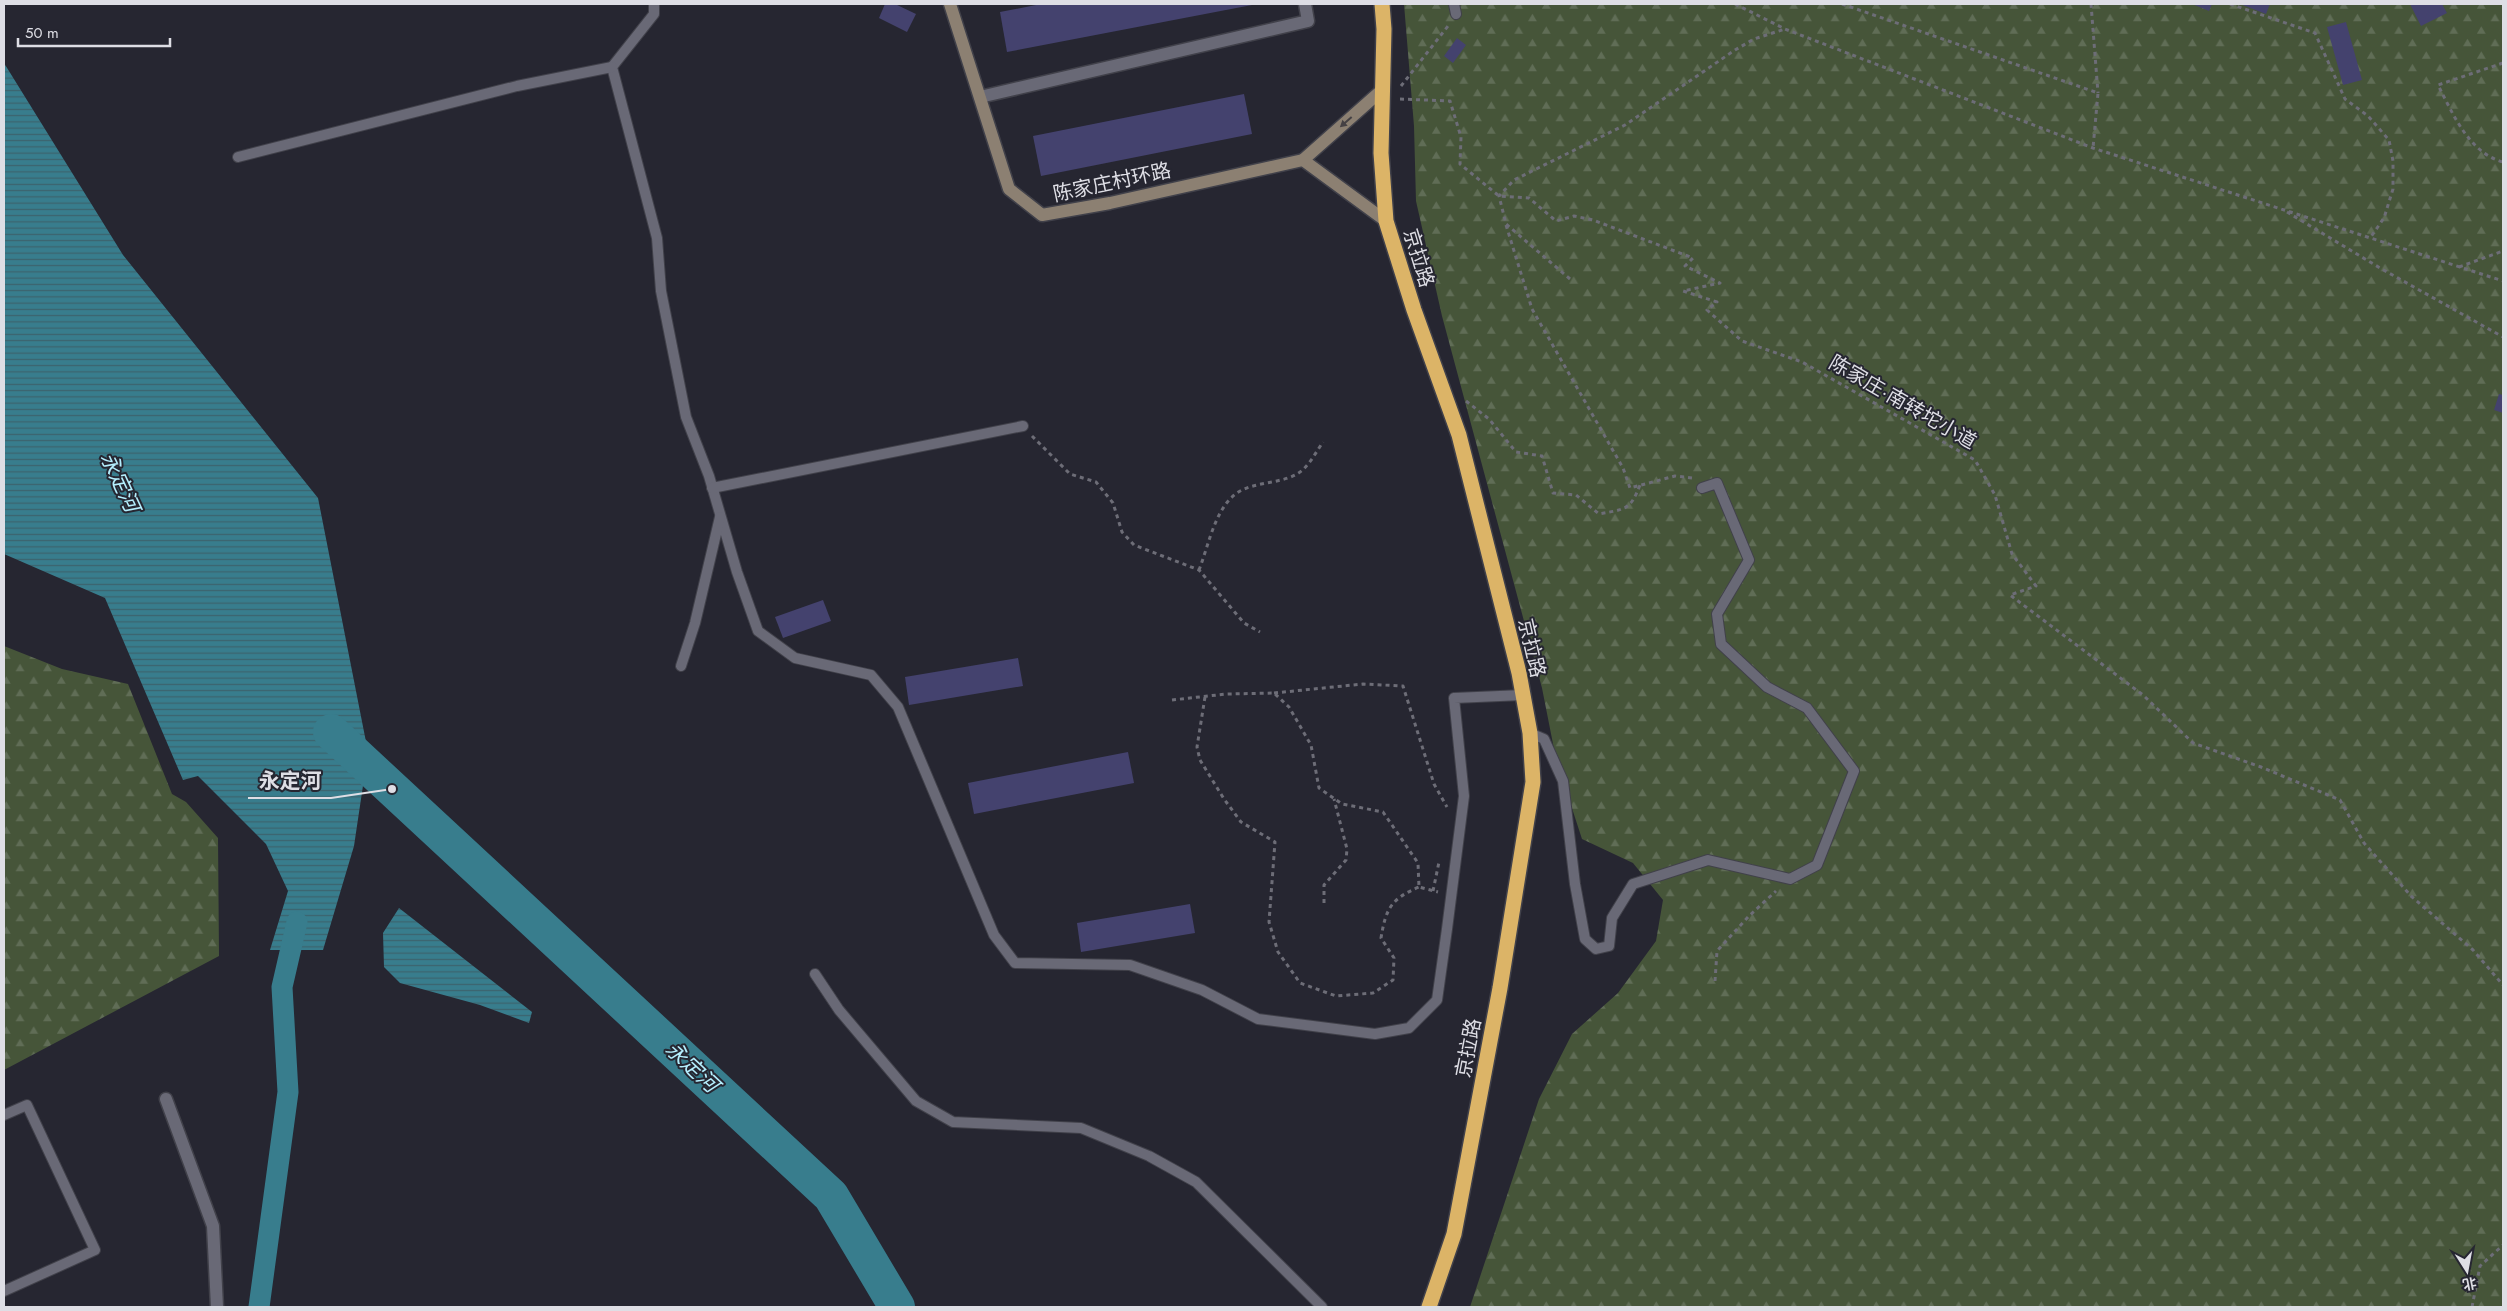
<svg xmlns="http://www.w3.org/2000/svg" width="2507" height="1311" font-family="Jost,'Noto Sans SC',sans-serif">
<style>
.forest{fill:url(#forest-firs)}
.water{fill:url(#water-rules)}
.lines{fill:none;stroke-linecap:round;stroke-linejoin:round}
.canal{stroke:#387d8d;stroke-width:21}
.river{stroke:#387d8d;stroke-width:36}
.building{fill:#44426e}
.lane-casing{stroke:#41414a;stroke-width:12}
.street-casing{stroke:#41414a;stroke-width:15}
.secondary-casing{stroke:#41414a;stroke-width:15}
.highway-casing{stroke:#41414a;stroke-width:18}
.path{stroke:#6d6d77;stroke-width:3;stroke-dasharray:4 4;stroke-linecap:butt}
.lane{stroke:#696976;stroke-width:10}
.street{stroke:#696976;stroke-width:12}
.secondary{stroke:#8c8072;stroke-width:12}
.highway{stroke:#dcb467;stroke-width:15}
.oneway{fill:#454144}
.labels{text-anchor:middle;stroke-width:4;stroke-linejoin:round;paint-order:stroke}
.street-label{font-size:20px;fill:#dedee5;stroke:#262631}
.water-label{font-size:21px;font-style:italic;fill:#b5effe;stroke:#262631}
.leader{fill:none;stroke:#dedee5;stroke-width:2}
.callout-dot{fill:#dedee5;stroke:#262631;stroke-width:2}
.callout-label{font-size:21px;text-anchor:middle;font-weight:bold;fill:#dedee5;stroke:#262631;stroke-width:4;stroke-linejoin:round;paint-order:stroke}
</style>
<defs>
<pattern id="forest-firs" width="22" height="20" patternUnits="userSpaceOnUse" patternTransform="scale(1.25)"><rect width="22" height="20" fill="#465539"/><path d="M5 1l3.5 6h-7zM16 11l3.5 6h-7z" fill="#606d56"/></pattern>
<pattern id="water-rules" width="6" height="5" patternUnits="userSpaceOnUse" patternTransform="scale(1.25)"><rect width="6" height="5" fill="#387d8d"/><path d="M0 2.5h6" fill="none" stroke="#3d636d"/></pattern>
</defs>
<rect width="100%" height="100%" fill="#262631"/>
<!-- forest -->
<g class="forest">
<polygon points="1404,4 2503,4 2503,1307 1470,1307 1539,1099 1572,1034 1618,993 1656,941 1663,900 1633,863 1582,839 1556,759 1542,688 1442,316 1416,201 1414,126"/>
<polygon points="4,646 62,669 128,684 172,794 186,802 218,838 219,956 4,1070"/>
</g>
<!-- water -->
<g class="water">
<polygon points="4,63 123,255 318,498 368,752 354,846 323,950 270,950 288,891 266,844 198,776 183,780 105,598 4,554"/>
<polygon points="399,908 532,1012 529,1023 480,1005 400,983 384,967 383,933"/>
</g>
<g class="lines">
<!-- canal -->
<polyline class="canal" points="259,1307 288,1092 282,987 297,922"/>
<!-- river -->
<polyline class="river" points="331,732 831,1196 897,1307"/>
</g>
<!-- building -->
<g class="building">
<polygon points="885,4 895,4 916,14 907,32 879,18"/>
<polygon points="1041,4 1252,4 1252,5 1007,52 1000,12"/>
<polygon points="2192,4 2212,4 2209,11"/>
<polygon points="2240,4 2270,4 2266,14"/>
<polygon points="2410,4 2442,4 2447,13 2421,26"/>
<polygon points="2346,22 2362,80 2343,85 2327,27"/>
<polygon points="1457,38 1466,45 1453,63 1444,56"/>
<polygon points="1244,94 1252,134 1041,176 1033,136"/>
<polygon points="2499,394 2503,395 2503,413 2494,410"/>
<polygon points="823,600 831,621 783,638 775,617"/>
<polygon points="1018,658 1023,686 909,705 905,677"/>
<polygon points="1128,752 1134,783 974,814 968,783"/>
<polygon points="1190,904 1195,933 1081,952 1077,923"/>
</g>
<g class="lines">
<defs>
<g id="lane">
<polyline points="654,4 654,14 612,67 657,238 661,291 686,417 709,476 737,572 758,631 795,658 871,675 898,707 994,935 1015,963 1130,965 1202,990 1258,1019 1375,1034 1409,1028 1437,1000 1447,929 1464,796 1454,698 1523,695"/>
<polyline points="1454,4 1456,14"/>
<polyline points="238,157 517,86 612,67"/>
<polyline points="712,488 1023,426"/>
<polyline points="681,666 695,623 720,517"/>
<polyline points="1530,733 1544,739 1563,781 1575,884 1585,939 1596,949 1609,946 1612,918 1633,884 1708,860 1790,879 1817,865 1854,771 1807,708 1767,687 1721,644 1717,614 1749,560 1717,483 1702,488"/>
<polyline points="815,974 839,1010 916,1101 953,1122 1081,1128 1149,1156 1196,1182 1322,1307"/>
<polyline points="4,1115 27,1105 95,1250 4,1291"/>
</g>
<g id="street">
<polyline points="980,97 1308,21 1305,4"/>
<polyline points="166,1099 213,1226 217,1307"/>
</g>
<g id="secondary">
<polyline points="950,4 1009,189 1042,215 1110,203 1303,160"/>
<polyline points="1382,90 1303,160 1386,221"/>
</g>
<polyline id="highway" points="1382,4 1384,29 1381,153 1386,221 1414,310 1459,435 1519,673 1530,733 1533,782 1500,988 1454,1234 1429,1307"/>
</defs>
<!-- lane casing -->
<use href="#lane" class="lane-casing"/>
<!-- street casing -->
<use href="#street" class="street-casing"/>
<!-- secondary casing -->
<use href="#secondary" class="secondary-casing"/>
<!-- highway casing -->
<use href="#highway" class="highway-casing"/>
<!-- path -->
<g class="path">
<polyline points="1735,4 1785,29 2093,148 2503,281"/>
<polyline points="1842,4 2098,93 2093,148"/>
<polyline points="2091,4 2098,93"/>
<polyline points="2230,4 2315,33 2345,99 2368,116 2389,140 2393,161 2393,189 2384,218 2370,238"/>
<path d="M2503,63l-65,22c15,29 31,68 65,77"/>
<polyline points="1401,86 1448,26"/>
<polyline points="1400,99 1450,101 1461,137 1460,164 1499,196 1529,198 1556,221 1574,216 1593,220 1693,258 1685,266 1720,283 1683,291 1717,302 1707,310 1742,341 1802,362 1975,460 1995,495 2012,554 2036,586 2010,595 2143,695 2193,743 2261,767 2340,800 2364,843 2411,896 2473,950 2503,985"/>
<polyline points="2287,212 2380,268 2503,337"/>
<polyline points="1506,225 1532,309 1623,468 1630,488 1675,476 1692,478"/>
<polyline points="2459,267 2503,251"/>
<polyline points="1570,279 1506,224 1499,196 1514,180 1625,125 1735,50 1754,39 1785,29"/>
<path d="M1466,401l23,18 27,33 26,4 11,37 23,2 23,19c26,-5 31,-3 41,-29"/>
<polyline points="1032,436 1070,474 1096,482 1113,503 1122,532 1134,545 1199,570 1244,623 1260,632"/>
<path d="M1199,570c9,-23 15,-56 33,-73 16,-16 46,-12 65,-23 11,-6 19,-22 26,-32"/>
<polyline points="1274,693 1363,684 1403,686 1434,784 1447,807"/>
<path d="M1205,697l-8,50 3,13 24,39 17,23 34,20 -6,80 9,30 22,31 36,13 37,-3 20,-13 1,-22 -13,-20c5,-30 10,-39 38,-51"/>
<polyline points="1172,700 1226,694 1274,693 1289,707 1311,745 1319,788 1342,804 1383,812 1418,863 1419,887 1438,892"/>
<polyline points="1433,891 1439,862"/>
<polyline points="1324,903 1324,885 1346,860 1347,849 1334,799"/>
<polyline points="1715,981 1717,951 1749,916 1776,891"/>
<polyline points="2472,1307 2480,1266 2503,1245"/>
</g>
<!-- lane -->
<use href="#lane" class="lane"/>
<!-- street -->
<use href="#street" class="street"/>
<!-- secondary -->
<use href="#secondary" class="secondary"/>
<!-- highway -->
<use href="#highway" class="highway"/>
</g>
<!-- one-way arrows -->
<defs><path id="oneway-solid" d="M-6-.8H1V-3.2L6.5 0L1 3.2V.8H-6Z" transform="scale(1.25)"/></defs>
<use class="oneway" href="#oneway-solid" transform="translate(1346 122) rotate(139)"/>
<g class="labels">
<!-- street labels -->
<g class="street-label">
<text transform="translate(1112 182) rotate(-12)" y="7">陈家庄村环路</text>
<text transform="translate(1419 258) rotate(73)" y="7">京拉路</text>
<text transform="translate(1903 402) rotate(30)" y="7">陈家庄·南转坨小道</text>
<text transform="translate(1532 648) rotate(77)" y="7">京拉路</text>
<text transform="translate(1468 1048) rotate(-79)" y="7">京拉路</text>
</g>
<!-- water labels -->
<g class="water-label">
<text transform="translate(120 482) rotate(65)" y="7">永定河</text>
<text transform="translate(692 1067) rotate(43)" y="7">永定河</text>
</g>
</g>
<!-- callouts -->
<path class="leader" d="M392 789L331 798H248"/>
<circle class="callout-dot" cx="392" cy="789" r="5"/>
<g class="callout-label">
<text x="290" y="788">永定河</text>
</g>
<!-- border -->
<rect width="2507" height="1311" fill="none" stroke="#dedee5" stroke-width="10"/>
<!-- north arrow -->
<g transform="translate(2467 1271) rotate(169)" stroke="#262631" stroke-width="4" paint-order="stroke">
<path d="M0-4L9 19L0 12L-9 19Z" fill="#dedee5"/>
<text y="-8" font-size="14" font-weight="bold" text-anchor="middle" fill="#dedee5">北</text>
</g>
<!-- scale -->
<path d="M18 38v8h152v-8" fill="none" stroke="#dedee5" stroke-width="2.5"/>
<text x="25" y="38" font-size="15" fill="#dedee5" stroke="#262631" stroke-width="4" paint-order="stroke">50 m</text>
</svg>
